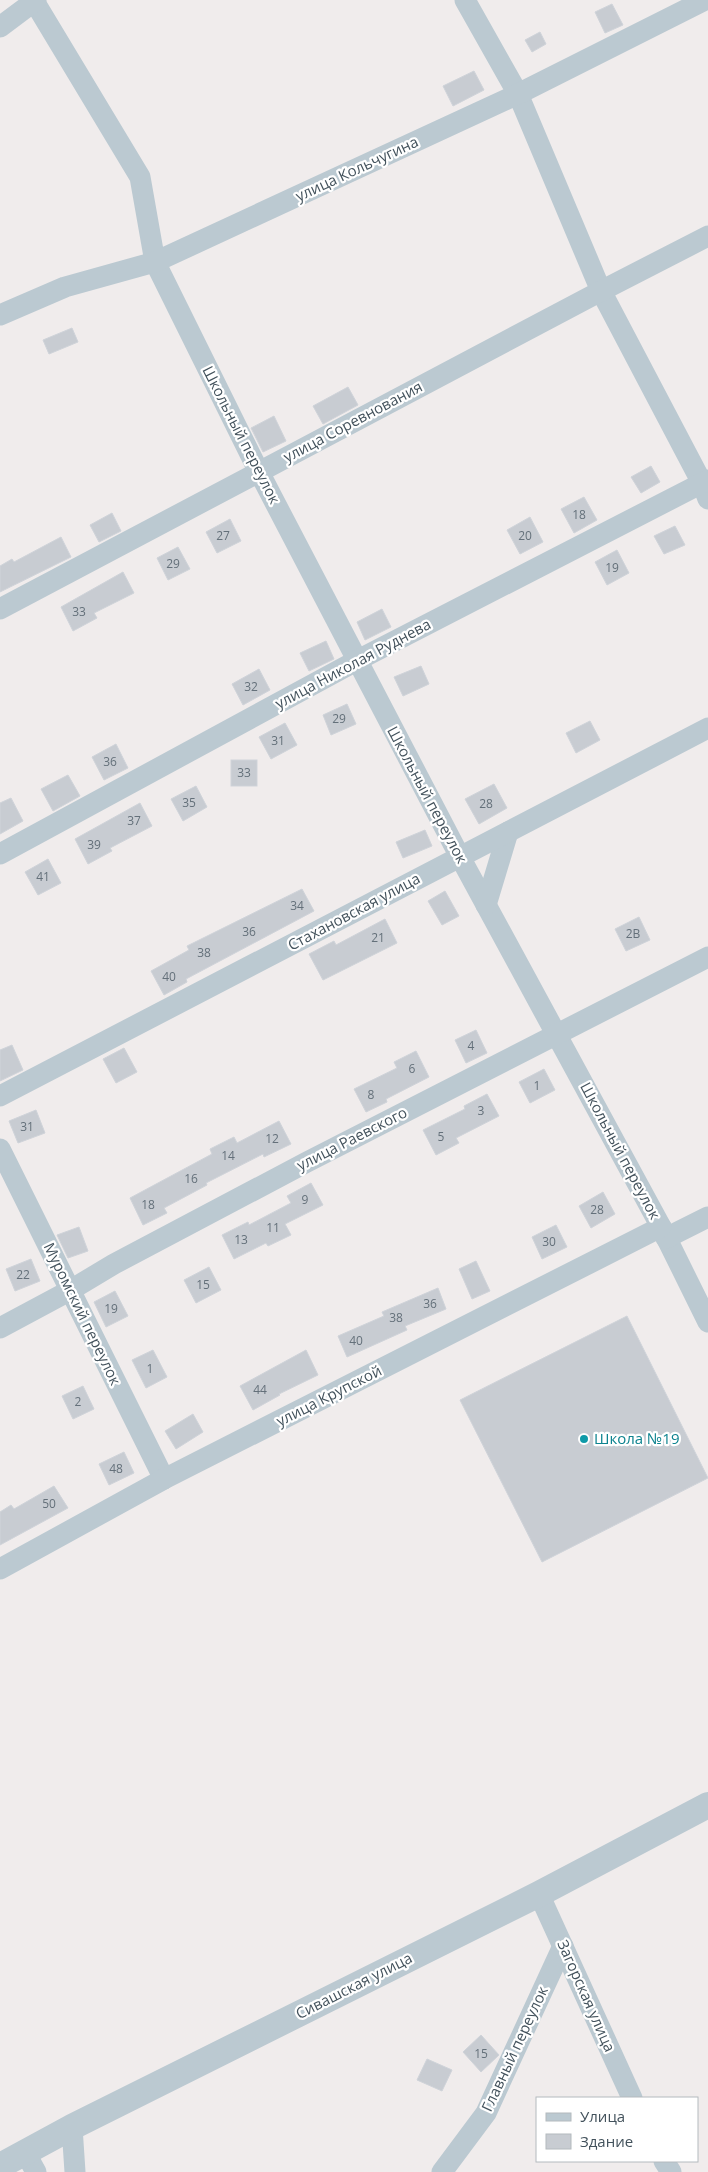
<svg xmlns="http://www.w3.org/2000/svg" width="708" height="2172" font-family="'Open Sans',sans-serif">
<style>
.building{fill:#c8ccd2;stroke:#cfd3d9}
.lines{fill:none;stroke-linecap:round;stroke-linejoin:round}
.minor{stroke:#bbc9d1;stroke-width:21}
.tertiary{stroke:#bbc9d1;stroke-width:26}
.culture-dot{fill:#0f9aa8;stroke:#fff;stroke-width:2}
.labels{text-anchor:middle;stroke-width:4.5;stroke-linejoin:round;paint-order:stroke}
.number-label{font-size:12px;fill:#64707a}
.street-label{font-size:15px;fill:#43525c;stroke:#fff}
.culture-label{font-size:15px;fill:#0d838f;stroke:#fff;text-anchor:start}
</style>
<rect width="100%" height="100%" fill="#f0ecec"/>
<!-- building -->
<g class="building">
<polygon points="612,4 623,25 605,33 595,12"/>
<polygon points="540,32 546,44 532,52 525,40"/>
<polygon points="474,71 484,90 453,106 443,86"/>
<polygon points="72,328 78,342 49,354 43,340"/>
<polygon points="348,387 358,405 323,424 313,406"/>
<polygon points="274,416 286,441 263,452 251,428"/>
<polygon points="651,466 660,482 641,493 631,477"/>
<polygon points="584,497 597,520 574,533 561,509"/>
<polygon points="112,513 121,531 99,542 90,525"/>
<polygon points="530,517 543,542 520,554 507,530"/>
<polygon points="230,519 241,541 217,553 206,532"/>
<polygon points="675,526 685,545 664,554 654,536"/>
<polygon points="61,537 71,557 0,592 0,566 12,559 14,562"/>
<polygon points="178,547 190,569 168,580 157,558"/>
<polygon points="617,550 629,573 607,585 595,562"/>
<polygon points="123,572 134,593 94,613 97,618 73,631 61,607"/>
<polygon points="382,609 391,627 365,640 357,622"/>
<polygon points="326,641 334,659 309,671 300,653"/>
<polygon points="421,666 429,684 403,696 394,677"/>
<polygon points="259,669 270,690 243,705 232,684"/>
<polygon points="347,704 356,724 331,735 323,715"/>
<polygon points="590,721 600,740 576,753 566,733"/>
<polygon points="285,723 297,745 271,759 259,737"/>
<polygon points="116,744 128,768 104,780 92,757"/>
<rect x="231" y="760" width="26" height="26"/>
<polygon points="68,775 80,796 53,811 41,789"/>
<polygon points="494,784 507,808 479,824 465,799"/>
<polygon points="196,786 207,807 183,821 171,799"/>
<polygon points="11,798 23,821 0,834 0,803"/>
<polygon points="140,803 152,826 110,848 112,851 88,864 75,839"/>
<polygon points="425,830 432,846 403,858 396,842"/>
<polygon points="48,859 61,883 38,895 25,872"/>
<polygon points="302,889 314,911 186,979 187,982 164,995 151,971 189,950 187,946"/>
<polygon points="445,891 459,916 442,925 428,901"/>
<polygon points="639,917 650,940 626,951 615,929"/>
<polygon points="385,919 397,943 323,980 309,954 334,941 336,945"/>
<polygon points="476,1030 487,1053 466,1063 455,1040"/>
<polygon points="12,1045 23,1070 0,1081 0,1050"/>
<polygon points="124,1048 137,1072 116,1083 103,1059"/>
<polygon points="416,1051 429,1077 386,1099 387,1102 366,1112 354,1089 397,1068 394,1062"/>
<polygon points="544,1069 555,1090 530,1103 519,1082"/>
<polygon points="487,1094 499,1116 456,1138 459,1143 436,1155 423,1130 465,1109 464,1106"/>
<polygon points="36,1110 45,1133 18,1143 9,1121"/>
<polygon points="279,1121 291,1144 264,1157 263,1154 206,1183 207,1185 164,1208 167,1213 143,1225 130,1198 212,1154 210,1149 234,1137 237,1143"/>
<polygon points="311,1183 323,1205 285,1224 291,1235 268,1246 266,1243 234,1259 222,1235 248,1222 249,1225 291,1203 287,1196"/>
<polygon points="603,1192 615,1214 591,1228 579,1206"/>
<polygon points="556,1225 567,1247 542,1259 532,1237"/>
<polygon points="79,1227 88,1251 68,1258 57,1235"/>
<polygon points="31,1259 40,1281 15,1291 6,1269"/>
<polygon points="476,1261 490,1291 472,1299 459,1269"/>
<polygon points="209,1267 221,1290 196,1303 184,1280"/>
<polygon points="438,1288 446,1309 405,1326 407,1330 347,1357 338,1336 384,1316 382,1312"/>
<polygon points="115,1291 128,1316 106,1327 94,1302"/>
<polygon points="627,1316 708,1478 542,1562 460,1400"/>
<polygon points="153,1350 167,1377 146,1388 132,1360"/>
<polygon points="306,1350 318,1375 279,1394 280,1395 253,1410 240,1386"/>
<polygon points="83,1386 94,1409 73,1419 62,1396"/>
<polygon points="193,1414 203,1432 176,1449 165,1431"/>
<polygon points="124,1452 134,1473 109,1485 99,1464"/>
<polygon points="54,1486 68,1508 0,1545 0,1512 11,1505 14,1509"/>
<polygon points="481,2035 499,2055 481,2072 463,2052"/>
<polygon points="427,2059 452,2070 442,2091 417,2080"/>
</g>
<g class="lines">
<!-- minor -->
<g class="minor">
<polyline points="465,0 518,94 601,291 702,483 708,499"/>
<polyline points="34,1 140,177 155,262 259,472 460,857 661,1227 708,1322"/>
<polyline points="0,27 36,0"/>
<polyline points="0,315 65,287 155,262 518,94 705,0"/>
<polyline points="0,609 601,291 708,236"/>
<polyline points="0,854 356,661 708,480"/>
<polyline points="486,905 508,832"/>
<polyline points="0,1096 708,728"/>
<polyline points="0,1149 164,1479"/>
<polyline points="666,1238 708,1217"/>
<polyline points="0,1328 69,1291 114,1264 307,1162 708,957"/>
<polyline points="0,1569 164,1479 661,1227"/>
<polyline points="539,1894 632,2098"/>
<polyline points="72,2127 75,2172"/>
<polyline points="25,2152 36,2172"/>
<polyline points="664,2161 671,2172"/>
<polyline points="442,2172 486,2113 563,1946"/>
</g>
<!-- tertiary -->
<polyline class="tertiary" points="0,2166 72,2127 539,1894 708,1805"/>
</g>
<!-- markers -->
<circle class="culture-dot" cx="584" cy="1439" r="5"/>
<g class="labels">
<!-- number labels -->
<g class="number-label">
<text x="579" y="519">18</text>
<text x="223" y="540">27</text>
<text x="525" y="540">20</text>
<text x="173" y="568">29</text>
<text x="612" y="572">19</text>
<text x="79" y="616">33</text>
<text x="251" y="691">32</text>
<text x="339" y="723">29</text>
<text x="278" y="745">31</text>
<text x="110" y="766">36</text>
<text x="244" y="777">33</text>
<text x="189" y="807">35</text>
<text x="486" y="808">28</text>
<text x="134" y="825">37</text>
<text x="94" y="849">39</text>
<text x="43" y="881">41</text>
<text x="297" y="910">34</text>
<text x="249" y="936">36</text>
<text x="633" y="938">2В</text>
<text x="378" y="942">21</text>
<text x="204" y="957">38</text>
<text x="169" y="981">40</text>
<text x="471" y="1050">4</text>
<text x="412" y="1073">6</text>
<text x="537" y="1090">1</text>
<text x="371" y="1099">8</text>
<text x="481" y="1115">3</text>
<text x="27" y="1131">31</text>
<text x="441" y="1141">5</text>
<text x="272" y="1143">12</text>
<text x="228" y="1160">14</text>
<text x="191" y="1183">16</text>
<text x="305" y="1204">9</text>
<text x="148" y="1209">18</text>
<text x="597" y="1214">28</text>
<text x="273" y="1232">11</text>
<text x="241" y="1244">13</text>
<text x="549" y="1246">30</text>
<text x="23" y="1279">22</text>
<text x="203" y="1289">15</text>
<text x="430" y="1308">36</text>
<text x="111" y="1313">19</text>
<text x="396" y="1322">38</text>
<text x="356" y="1345">40</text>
<text x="150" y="1373">1</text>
<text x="260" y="1394">44</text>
<text x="78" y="1406">2</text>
<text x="116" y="1473">48</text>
<text x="49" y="1508">50</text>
<text x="481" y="2058">15</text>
</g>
<!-- street labels -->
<g class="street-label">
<text transform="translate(357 169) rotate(-25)" y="5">улица Кольчугина</text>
<text transform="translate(353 422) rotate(-28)" y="5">улица Соревнования</text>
<text transform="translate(241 435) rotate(63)" y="5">Школьный переулок</text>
<text transform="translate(353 664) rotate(-28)" y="5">улица Николая Руднева</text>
<text transform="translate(427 795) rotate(62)" y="5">Школьный переулок</text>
<text transform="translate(354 912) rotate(-28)" y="5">Стахановская улица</text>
<text transform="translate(352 1139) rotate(-27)" y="5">улица Раевского</text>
<text transform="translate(620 1151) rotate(62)" y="5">Школьный переулок</text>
<text transform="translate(82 1314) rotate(64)" y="5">Муромский переулок</text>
<text transform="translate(329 1396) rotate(-27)" y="5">улица Крупской</text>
<text transform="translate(354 1986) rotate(-27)" y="5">Сивашская улица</text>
<text transform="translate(586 1996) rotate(66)" y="5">Загорская улица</text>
<text transform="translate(515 2049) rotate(-65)" y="5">Главный переулок</text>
</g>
<!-- culture labels -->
<g class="culture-label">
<text x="594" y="1444">Школа №19</text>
</g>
</g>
<!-- legend -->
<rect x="536" y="2097" width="162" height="65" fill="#ffffff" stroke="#b4babe"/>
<rect x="546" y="2113" width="25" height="8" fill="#bbc9d1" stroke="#b4babe"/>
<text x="580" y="2122" font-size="15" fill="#43525c">Улица</text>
<rect x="546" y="2134" width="25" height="15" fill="#c8ccd2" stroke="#b4babe"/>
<text x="580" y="2147" font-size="15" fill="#43525c">Здание</text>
</svg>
